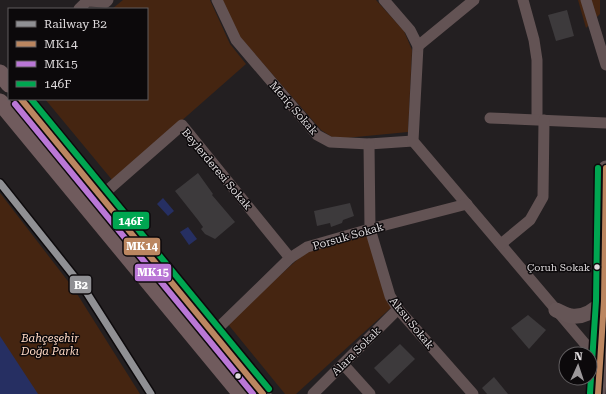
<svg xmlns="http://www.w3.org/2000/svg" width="606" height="394" font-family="'Roboto Serif',serif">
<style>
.green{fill:#452511}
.water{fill:#262f62}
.building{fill:#3d3a3c}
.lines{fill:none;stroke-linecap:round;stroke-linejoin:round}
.street{stroke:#635354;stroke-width:11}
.secondary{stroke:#655556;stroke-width:15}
.primary{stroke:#705b5d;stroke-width:17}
.bus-1-casing{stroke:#0c090b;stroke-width:9}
.bus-2-casing{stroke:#0c090b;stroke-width:9}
.bus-3-casing{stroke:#0c090b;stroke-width:9}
.bus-1{stroke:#bb8660;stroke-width:6}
.bus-2{stroke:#ba77d6;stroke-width:6}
.bus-3{stroke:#00a651;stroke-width:6}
.rail-1-casing{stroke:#0c090b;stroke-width:10}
.rail-1{stroke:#909094;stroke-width:7}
.bus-dot{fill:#dfdbdd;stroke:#0c090b;stroke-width:1.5}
.labels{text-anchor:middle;stroke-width:3;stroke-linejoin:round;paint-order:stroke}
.bus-label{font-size:10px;fill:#dfdbdd;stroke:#0c090b;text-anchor:end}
.street-label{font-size:11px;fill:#dfdbdd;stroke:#0c090b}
.park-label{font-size:11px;font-style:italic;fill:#ffd9c4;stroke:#0c090b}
.line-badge{stroke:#0c090b;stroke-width:1.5}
.badge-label{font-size:11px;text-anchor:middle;font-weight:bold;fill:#fff}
</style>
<rect width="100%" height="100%" fill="#231f21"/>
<!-- green -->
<g class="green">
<polygon points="123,0 210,0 230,44 246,64 113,181 45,99 147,99 147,9 112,9"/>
<polygon points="222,0 376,0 404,31 412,50 408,132 335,139 321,130 238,35"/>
<polygon points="578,0 600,0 600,14 586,28"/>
<polygon points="0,193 74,289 140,394 0,394"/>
<polygon points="367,235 394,305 296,394 285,394 227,323 308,250"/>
</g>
<!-- water -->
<g class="water">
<polygon points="163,198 174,211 168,216 157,204"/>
<polygon points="188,227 197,239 189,245 180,232"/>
<polygon points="0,336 38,394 0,394"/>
</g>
<!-- building -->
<g class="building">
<polygon points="567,10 574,36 556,41 548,15"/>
<polygon points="198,173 213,194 212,195 235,222 215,239 205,234 201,229 203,227 198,220 175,191"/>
<polygon points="350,203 354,216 343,220 342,223 331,227 330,223 317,226 314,211"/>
<polygon points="528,315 546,330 529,349 511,328"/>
<polygon points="400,344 415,359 389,384 374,368"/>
<polygon points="494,377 508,394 487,394 482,388"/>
</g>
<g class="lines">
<!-- street -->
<g class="street">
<polyline points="217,0 236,40 317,135 330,142 369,144 413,141"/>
<polyline points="384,0 410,30 418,46 413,141 603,365"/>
<polyline points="523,0 534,40 537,60 537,119"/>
<polyline points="586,0 606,65"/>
<polyline points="79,9 87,1 106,2 108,0"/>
<polyline points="418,46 474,0"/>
<polyline points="490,118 606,123"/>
<polyline points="369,144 370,229 390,296 398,309 473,394"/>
<polyline points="101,196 182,125 290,258"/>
<polyline points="501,244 530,220 543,197 544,120"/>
<polyline points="213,333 290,258 307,247 370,229 467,204"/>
<polyline points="343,364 370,394"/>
<polyline points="313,394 398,309"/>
</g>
<!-- secondary -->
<g class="secondary">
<path d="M556,310c5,2 10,5 15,6 13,2 25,-7 33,-15"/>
<polyline points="598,394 604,301 606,168"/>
</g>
<!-- primary -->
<g class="primary">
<polyline points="0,73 9,84"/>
<polyline points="21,99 263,394"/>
<polyline points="0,102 241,394"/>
</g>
<defs>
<g id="bus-1">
<polyline points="21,99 263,394"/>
<polyline points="598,394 604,301 606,168"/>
</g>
<polyline id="bus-2" points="15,104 253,394"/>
<g id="bus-3">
<polyline points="31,99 269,389"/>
<polyline points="590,393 596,301 598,168"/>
</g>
</defs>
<!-- bus-1 casing -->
<use href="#bus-1" class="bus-1-casing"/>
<!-- bus-2 casing -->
<use href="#bus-2" class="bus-2-casing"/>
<!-- bus-3 casing -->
<use href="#bus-3" class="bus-3-casing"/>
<!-- bus-1 -->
<use href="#bus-1" class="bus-1"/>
<!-- bus-2 -->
<use href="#bus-2" class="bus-2"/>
<!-- bus-3 -->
<use href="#bus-3" class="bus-3"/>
<defs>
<polyline id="rail-1" points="0,183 85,290 151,394"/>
</defs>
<!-- rail-1 casing -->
<use href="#rail-1" class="rail-1-casing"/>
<!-- rail-1 -->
<use href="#rail-1" class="rail-1"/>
</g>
<!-- markers -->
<g class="bus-dot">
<circle cx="597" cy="267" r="3.5"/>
<circle cx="238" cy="376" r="3.5"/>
</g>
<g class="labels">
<!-- bus labels -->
<g class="bus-label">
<text x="590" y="271">Çoruh Sokak</text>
</g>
<!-- street labels -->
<g class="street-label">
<text transform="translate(294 108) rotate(49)" y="4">Meriç Sokak</text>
<text transform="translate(217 169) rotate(50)" y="4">Beylerderesi Sokak</text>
<text transform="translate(348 236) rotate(-16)" y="4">Porsuk Sokak</text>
<text transform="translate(412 323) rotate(51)" y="4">Aksu Sokak</text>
<text transform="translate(356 351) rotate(-45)" y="4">Alara Sokak</text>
</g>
<!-- park labels -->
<g class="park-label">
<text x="50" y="342">Bahçeşehir<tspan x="50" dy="13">Doğa Parkı</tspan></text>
</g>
</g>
<g class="line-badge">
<rect x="112" y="211" width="38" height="19" rx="4" fill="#00a651"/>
<rect x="123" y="237" width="38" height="19" rx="4" fill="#bb8660"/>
<rect x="134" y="263" width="38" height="19" rx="4" fill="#ba77d6"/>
<rect x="69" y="275" width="23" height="19" rx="4" fill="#909094"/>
</g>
<g class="badge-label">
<text x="131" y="225">146F</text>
<text x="142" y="250">MK14</text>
<text x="153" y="276">MK15</text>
<text x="81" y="289">B2</text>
</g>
<!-- legend -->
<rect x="8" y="8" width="140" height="92" fill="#0c090b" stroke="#605d5f"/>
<rect x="16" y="21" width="20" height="6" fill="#909094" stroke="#605d5f"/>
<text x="44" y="28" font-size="12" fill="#dfdbdd">Railway B2</text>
<rect x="16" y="41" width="20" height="6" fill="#bb8660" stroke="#605d5f"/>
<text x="44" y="48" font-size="12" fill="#dfdbdd">MK14</text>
<rect x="16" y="61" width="20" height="6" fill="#ba77d6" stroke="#605d5f"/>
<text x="44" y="68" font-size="12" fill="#dfdbdd">MK15</text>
<rect x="16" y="81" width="20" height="6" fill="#00a651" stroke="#605d5f"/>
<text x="44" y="88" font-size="12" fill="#dfdbdd">146F</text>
<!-- north arrow -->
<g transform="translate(578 366) rotate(3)"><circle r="19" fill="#0c090b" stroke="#605d5f"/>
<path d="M0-3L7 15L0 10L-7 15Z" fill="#9d999b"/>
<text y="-6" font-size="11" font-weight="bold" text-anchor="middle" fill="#dfdbdd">N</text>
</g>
</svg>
